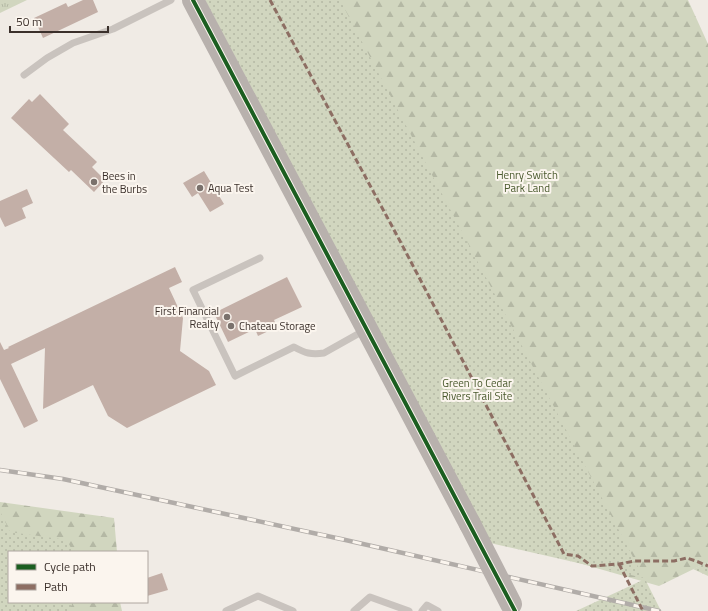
<svg xmlns="http://www.w3.org/2000/svg" width="708" height="611" font-family="'Titillium Web',sans-serif">
<style>
.grass{fill:url(#grass-tufts)}
.forest{fill:url(#forest-firs)}
.park{fill:url(#park-dots)}
.building{fill:#c3afa7}
.lines{fill:none;stroke-linecap:round;stroke-linejoin:round}
.lane{stroke:#c9c3be;stroke-width:7}
.primary{stroke:#b8b1ad;stroke-width:22}
.rail-casing{stroke:#b1aca8;stroke-width:4.5}
.rail{stroke:#fbf5ee;stroke-width:3;stroke-dasharray:9;stroke-linecap:butt}
.primary-bridge{stroke:#b8b1ad;stroke-width:22}
.quiet{stroke:#8d6e63;stroke-width:3;stroke-dasharray:6 3;stroke-linecap:butt}
.cycleway-casing{stroke:#fbf5ee;stroke-width:6}
.cycleway{stroke:#1b5e20;stroke-width:4}
.poi-dot{fill:#7a716c;stroke:#fbf5ee;stroke-width:1.5}
.labels{text-anchor:middle;stroke-width:4;stroke-linejoin:round;paint-order:stroke}
.park-label{font-size:11px;fill:#4a5a2e;stroke:#fbf5ee}
.poi-label{font-size:11px;fill:#3b302b;stroke:#fbf5ee;text-anchor:start}
</style>
<defs>
<pattern id="grass-tufts" width="24" height="20" patternUnits="userSpaceOnUse"><rect width="24" height="20" fill="#d1d6bf"/><path d="M3 7l-1-3M5 7V3M7 7l1-3M15 17l-1-3M17 17v-4M19 17l1-3" fill="none" stroke="#b4b8a4"/></pattern>
<pattern id="forest-firs" width="22" height="20" patternUnits="userSpaceOnUse"><rect width="22" height="20" fill="#d1d6bf"/><path d="M5 1l3.5 6h-7zM16 11l3.5 6h-7z" fill="#b4b8a4"/></pattern>
<pattern id="park-dots" width="8" height="8" patternUnits="userSpaceOnUse"><rect width="8" height="8" fill="#d1d6bf"/><path d="M2 2h.1M6 6h.1" fill="none" stroke="#b4b8a4" stroke-width="1.8" stroke-linecap="round"/></pattern>
</defs>
<rect width="100%" height="100%" fill="#f0ebe5"/>
<!-- grass -->
<polygon class="grass" points="0,0 27,0 0,13"/>
<!-- forest -->
<g class="forest">
<polygon points="227,0 688,0 708,44 708,562 659,586 516,545"/>
<polygon points="0,502 114,518 117,552 9,552 9,602 120,602 122,611 0,611"/>
</g>
<!-- park -->
<g class="park">
<polygon points="205,0 340,0 644,578 490,543"/>
<polygon points="0,511 10,532 67,540 73,552 9,552 9,602 73,602 69,611 0,611"/>
<polygon points="708,562 708,576 693,569"/>
<polygon points="645,579 661,611 576,611"/>
</g>
<!-- building -->
<g class="building">
<polygon points="83,0 93,0 98,12 43,38 34,18 66,3 68,7"/>
<polygon points="40,94 69,124 63,130 97,162 92,167 105,180 94,192 71,170 69,172 11,118 29,99 32,102"/>
<polygon points="204,171 224,204 210,212 198,193 192,197 183,183"/>
<polygon points="27,189 33,203 22,208 26,218 5,227 0,217 0,201"/>
<polygon points="175,267 182,282 169,288 183,318 180,351 209,371 216,385 127,428 108,416 93,385 43,409 45,348 11,364 38,421 24,428 0,379 0,342 4,350 9,348 8,347"/>
<polygon points="287,277 302,307 274,320 277,327 258,336 255,329 228,342 214,313"/>
<polygon points="162,573 168,590 147,596 147,578"/>
</g>
<g class="lines">
<!-- lane -->
<g class="lane">
<polyline points="24,75 47,58 73,43 113,29 171,0"/>
<path d="M260,258l-67,32 42,86 59,-29c11,6 17,8 30,6l41,-23"/>
<polyline points="226,611 258,596 293,611"/>
<polyline points="354,611 370,597 409,611"/>
<polyline points="422,611 427,605 438,611"/>
</g>
<!-- primary -->
<polyline class="primary" points="193,0 470,524"/>
<defs>
<polyline id="rail" points="0,470 63,479 341,539 659,611"/>
</defs>
<!-- rail casing -->
<use href="#rail" class="rail-casing"/>
<!-- rail -->
<use href="#rail" class="rail"/>
<!-- primary-bridge -->
<polyline class="primary-bridge" points="470,524 511,604"/>
<!-- quiet -->
<g class="quiet">
<polyline points="270,0 400,241 564,554 578,556 592,566 619,564 635,561 674,561 687,558 696,561 708,566"/>
<polyline points="619,564 643,611"/>
</g>
<defs>
<polyline id="cycleway" points="193,0 515,611"/>
</defs>
<!-- cycleway casing -->
<use href="#cycleway" class="cycleway-casing"/>
<!-- cycleway -->
<use href="#cycleway" class="cycleway"/>
</g>
<!-- markers -->
<g class="poi-dot">
<circle cx="94" cy="182" r="4"/>
<circle cx="200" cy="188" r="4"/>
<circle cx="227" cy="317" r="4"/>
<circle cx="231" cy="326" r="4"/>
</g>
<g class="labels">
<!-- park labels -->
<g class="park-label">
<text x="527" y="179">Henry Switch<tspan x="527" dy="13">Park Land</tspan></text>
<text x="477" y="387">Green To Cedar<tspan x="477" dy="13">Rivers Trail Site</tspan></text>
</g>
<!-- poi labels -->
<g class="poi-label">
<text x="102" y="180">Bees in<tspan x="102" dy="13">the Burbs</tspan></text>
<text x="208" y="192">Aqua Test</text>
<text x="219" y="315" text-anchor="end">First Financial<tspan x="219" dy="13">Realty</tspan></text>
<text x="239" y="330">Chateau Storage</text>
</g>
</g>
<!-- legend -->
<rect x="8" y="551" width="140" height="52" fill="#fbf5ee" stroke="#aea6a0"/>
<rect x="16" y="564" width="20" height="6" fill="#1b5e20" stroke="#aea6a0"/>
<text x="44" y="571" font-size="12" fill="#3b302b">Cycle path</text>
<rect x="16" y="584" width="20" height="6" fill="#8d6e63" stroke="#aea6a0"/>
<text x="44" y="591" font-size="12" fill="#3b302b">Path</text>
<!-- scale -->
<path d="M10 26v6h98v-6" fill="none" stroke="#3b302b" stroke-width="2"/>
<text x="16" y="26" font-size="12" fill="#3b302b" stroke="#fbf5ee" stroke-width="3" paint-order="stroke">50 m</text>
</svg>
